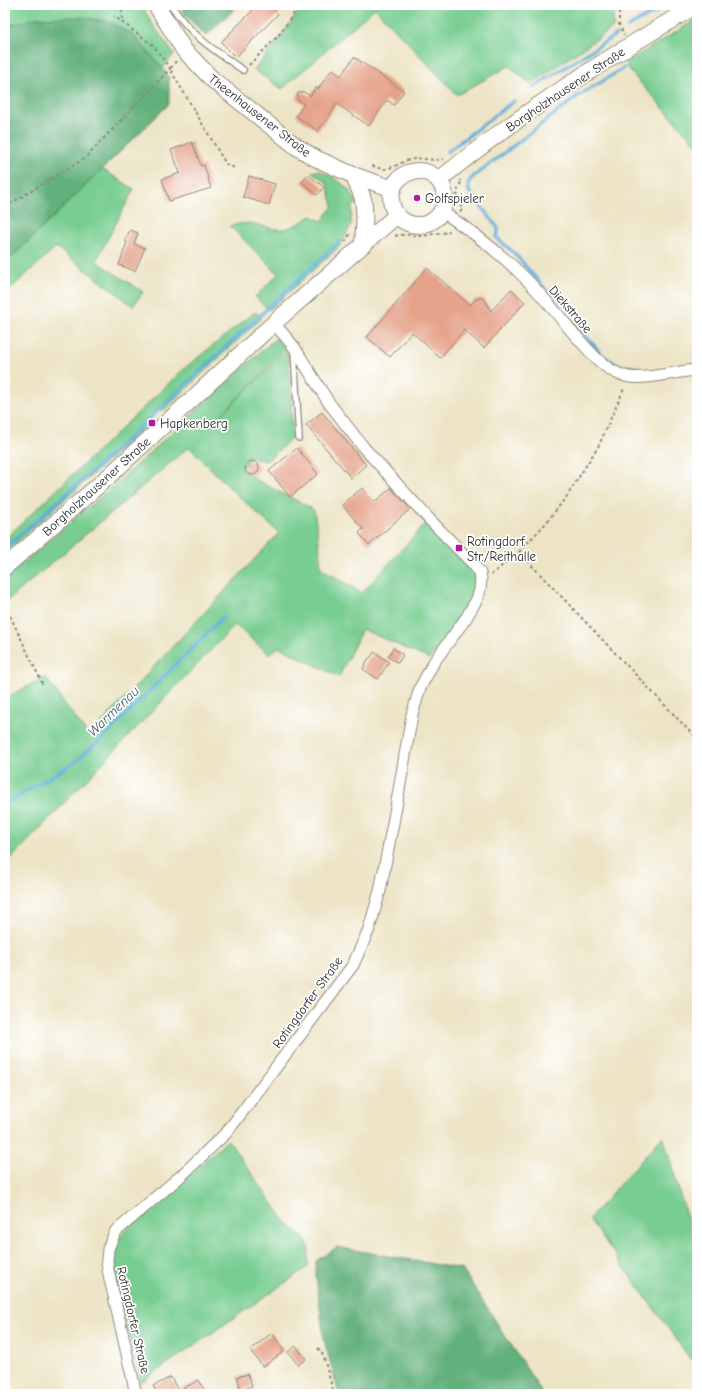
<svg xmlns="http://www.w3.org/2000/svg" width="702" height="1399" font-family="'Comic Neue',sans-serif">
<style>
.green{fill:#78cd91;stroke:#527c5e}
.forest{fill:#62b07b;stroke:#466e53}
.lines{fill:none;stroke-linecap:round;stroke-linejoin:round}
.stream{stroke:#5fadd9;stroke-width:3.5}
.building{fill:#e6a38b}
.service-casing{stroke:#8c8878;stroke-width:8}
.minor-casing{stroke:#8c8878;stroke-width:13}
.secondary-casing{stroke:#8c8878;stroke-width:18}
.path{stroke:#8c8878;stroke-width:2;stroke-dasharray:3 3;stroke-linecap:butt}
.service{stroke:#fff;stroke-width:5.5}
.minor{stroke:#fff;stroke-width:11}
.secondary{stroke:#fff;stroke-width:16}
.poi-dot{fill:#b5179e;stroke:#fff;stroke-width:1.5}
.labels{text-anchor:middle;stroke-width:3.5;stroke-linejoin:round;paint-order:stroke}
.street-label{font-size:13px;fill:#2b2b2b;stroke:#fff}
.poi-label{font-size:13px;fill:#2b2b2b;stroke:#fff;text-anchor:start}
.water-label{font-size:14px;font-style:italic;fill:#405f71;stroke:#fff}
</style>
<rect width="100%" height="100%" fill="#fff"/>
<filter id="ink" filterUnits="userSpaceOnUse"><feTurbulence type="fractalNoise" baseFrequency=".025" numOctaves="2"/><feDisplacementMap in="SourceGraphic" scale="8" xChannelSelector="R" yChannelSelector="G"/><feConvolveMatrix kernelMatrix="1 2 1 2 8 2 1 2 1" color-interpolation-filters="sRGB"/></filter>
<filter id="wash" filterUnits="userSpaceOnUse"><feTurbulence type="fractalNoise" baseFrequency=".012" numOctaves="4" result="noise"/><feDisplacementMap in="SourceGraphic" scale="16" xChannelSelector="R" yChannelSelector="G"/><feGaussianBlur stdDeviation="0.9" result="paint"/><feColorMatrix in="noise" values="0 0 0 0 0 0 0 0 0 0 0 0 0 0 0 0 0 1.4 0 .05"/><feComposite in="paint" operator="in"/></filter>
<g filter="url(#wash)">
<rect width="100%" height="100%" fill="#ede4c5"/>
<!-- green -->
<g class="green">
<polygon points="5,5 114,5 117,10 123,6 122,5 142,5 151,22 174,54 163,68 131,33 13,24 5,27"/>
<polygon points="303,5 614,5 613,28 531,84 509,66 457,95 375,8 282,89 254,70 282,35"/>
<polygon points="697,19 697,145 633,75 625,63"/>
<polygon points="102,169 134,189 96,261 143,292 133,306 56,247 5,294 5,263 37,233"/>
<path d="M319,170c18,9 30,15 38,34l-5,2 -1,19 -11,21 -71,64 -14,-13 23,-23 -48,-48c9,-2 16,-4 25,-2 9,2 18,6 28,5 9,-1 20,-8 28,-13l11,5 11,-15 -6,-23 -15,-11z"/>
<polygon points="254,313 257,313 261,318 164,410 159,410 152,417 151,422 5,553 5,539 186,367"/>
<path d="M276,338l10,11 -67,68 69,-67 5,87 -26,24 -17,-3 -9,11c22,17 49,27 73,41l5,32 2,26 41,25 64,-70 44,44c3,5 6,9 6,15 0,23 -33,59 -47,77l-67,-30 -23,48 -60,-30 -10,7 -34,-29 -230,240v-167l40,-21 44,59 190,-203 -46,-42 -44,-44 -182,154 -2,-4v-19l106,-90z"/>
<polygon points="663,1136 691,1232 697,1238 697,1354 691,1360 589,1219"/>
<path d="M228,1140l57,81 18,16 6,9 -1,21 -167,115 -29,-111c-1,-13 1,-24 9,-35 10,-14 27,-25 40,-37 23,-19 45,-39 67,-59z"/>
</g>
<!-- forest -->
<g class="forest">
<polygon points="179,5 239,5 206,36 185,15"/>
<polygon points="83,17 109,22 131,33 163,68 169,78 169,104 37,233 5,263 5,27 35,18"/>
<polygon points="337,1247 462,1269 543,1394 339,1394 324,1340 316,1278 316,1261"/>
</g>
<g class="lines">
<!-- stream -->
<g class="stream">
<polyline points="628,27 667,5"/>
<polyline points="624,68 578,96 473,177 468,183 469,191 498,228 498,233 496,237 514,253 603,356 619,366 638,368"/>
<polyline points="534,87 616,35"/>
<polyline points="447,152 514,101"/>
<polyline points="5,548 97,467 339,242"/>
<polyline points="5,804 72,764 105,736 223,617"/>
</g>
</g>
<g id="blocks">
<!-- building -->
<g class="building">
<polygon points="258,5 269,5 278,14 236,57 221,42"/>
<polygon points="354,57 404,91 394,105 387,100 369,126 337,104 318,131 296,116 304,104 297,99 298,93 304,92 310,96 316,87 318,89 332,69 341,76"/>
<polygon points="192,142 201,166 204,165 211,188 169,201 162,179 180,173 171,150"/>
<polygon points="308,175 324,187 317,195 302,182"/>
<polygon points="249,176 275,184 269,205 243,197"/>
<polygon points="130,230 138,233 134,244 145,248 135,271 119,265 127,242 125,241"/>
<polygon points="427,268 470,305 476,299 482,298 485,300 491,311 511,289 525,302 484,348 464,330 440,358 412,332 390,357 367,337"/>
<polygon points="322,412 366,465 351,478 306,425"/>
<polygon points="297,448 318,474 290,497 269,471"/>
<circle cx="252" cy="468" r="7"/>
<polygon points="362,488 374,502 391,488 410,509 369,545 359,533 363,529 342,505"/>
<polygon points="393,648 403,655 398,663 388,657"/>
<polygon points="374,652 389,662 378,679 363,669 368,659 371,657"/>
<polygon points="272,1333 284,1351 263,1367 250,1350"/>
<polygon points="296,1346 306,1359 298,1365 288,1352"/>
<polygon points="248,1374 252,1386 241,1390 237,1377"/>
<polygon points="171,1377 178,1391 199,1380 206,1394 157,1394 153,1386"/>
</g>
</g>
</g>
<g filter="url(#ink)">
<use href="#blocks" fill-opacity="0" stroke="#8c8878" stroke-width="1"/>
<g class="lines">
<defs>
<g id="service">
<path d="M171,5c20,31 43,45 72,65"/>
<polyline points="294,351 299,438"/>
</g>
<g id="minor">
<path d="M441,211c31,20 58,41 83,66 18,18 34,38 50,57 14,15 30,37 51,42 18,5 52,-5 72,-6"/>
<polyline points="136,1394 108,1270 107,1260 108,1249 115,1232 182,1175 227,1132 353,965 369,929 380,891 396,807 412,715 420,688 434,662 466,618 477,599 480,590 481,579 480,573 475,566 430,520 364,448 329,403 294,347 274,323"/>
</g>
<g id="secondary">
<polyline points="156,5 184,50 213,80 297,147 315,158 353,175 393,189"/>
<circle cx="418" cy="198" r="27"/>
<path d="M353,175c3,8 8,16 10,24 3,15 1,30 0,45"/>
<path d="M439,180c80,-66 168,-122 258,-175"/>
<polyline points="5,567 109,476 274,323 397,215"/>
</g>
</defs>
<!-- service casing -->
<use href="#service" class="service-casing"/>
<!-- minor casing -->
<use href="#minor" class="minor-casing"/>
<!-- secondary casing -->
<use href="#secondary" class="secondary-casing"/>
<!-- path -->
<g class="path">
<polyline points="118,5 122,11 122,21"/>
<polyline points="619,5 619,24 624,35"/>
<polyline points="176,61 170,69 226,164 235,168"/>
<polyline points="249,65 278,36 300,5"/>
<path d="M372,166c4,1 8,3 12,3 11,-1 20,-9 30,-10 10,-2 19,3 29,0"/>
<polyline points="5,207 85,158 170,69 154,46 114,16"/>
<path d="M460,212l3,-3c-8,-8 -7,-19 -1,-28l-2,-1"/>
<path d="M395,236c9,-3 17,0 27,0 9,-1 16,-4 26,-3l1,-3"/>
<polyline points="345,242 350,234"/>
<polyline points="519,552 697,739"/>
<polyline points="491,575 519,552 546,523 567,496 599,445 623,391 624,387"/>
<polyline points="5,605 43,685"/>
<polyline points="318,1348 323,1355 334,1394"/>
</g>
<!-- service -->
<use href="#service" class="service"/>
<!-- minor -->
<use href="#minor" class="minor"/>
<!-- secondary -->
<use href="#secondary" class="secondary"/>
</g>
</g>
<!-- markers -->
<g class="poi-dot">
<circle cx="417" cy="198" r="4"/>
<rect x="148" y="419" width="8" height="8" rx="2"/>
<rect x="455" y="544" width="8" height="8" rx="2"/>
</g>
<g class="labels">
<!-- street labels -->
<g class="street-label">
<text transform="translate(565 89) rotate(-34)" y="5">Borgholzhausener Straße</text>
<text transform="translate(260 115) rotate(38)" y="5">Theenhausener Straße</text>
<text transform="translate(571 309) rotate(49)" y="5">Diekstraße</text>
<text transform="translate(96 486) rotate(-42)" y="5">Borgholzhausener Straße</text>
<text transform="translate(307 1002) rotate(-54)" y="5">Rotingdorfer Straße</text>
<text transform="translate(134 1320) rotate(77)" y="5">Rotingdorfer Straße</text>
</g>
<!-- poi labels -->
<g class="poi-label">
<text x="425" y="203">Golfspieler</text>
<text x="160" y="428">Hapkenberg</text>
<text x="467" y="546">Rotingdorf.<tspan x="467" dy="15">Str./Reithalle</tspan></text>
</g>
<!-- water labels -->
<g class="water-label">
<text transform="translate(113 711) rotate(-44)" y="5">Warmenau</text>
</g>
</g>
<!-- margin -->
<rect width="702" height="1399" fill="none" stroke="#fff" stroke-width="20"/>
</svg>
